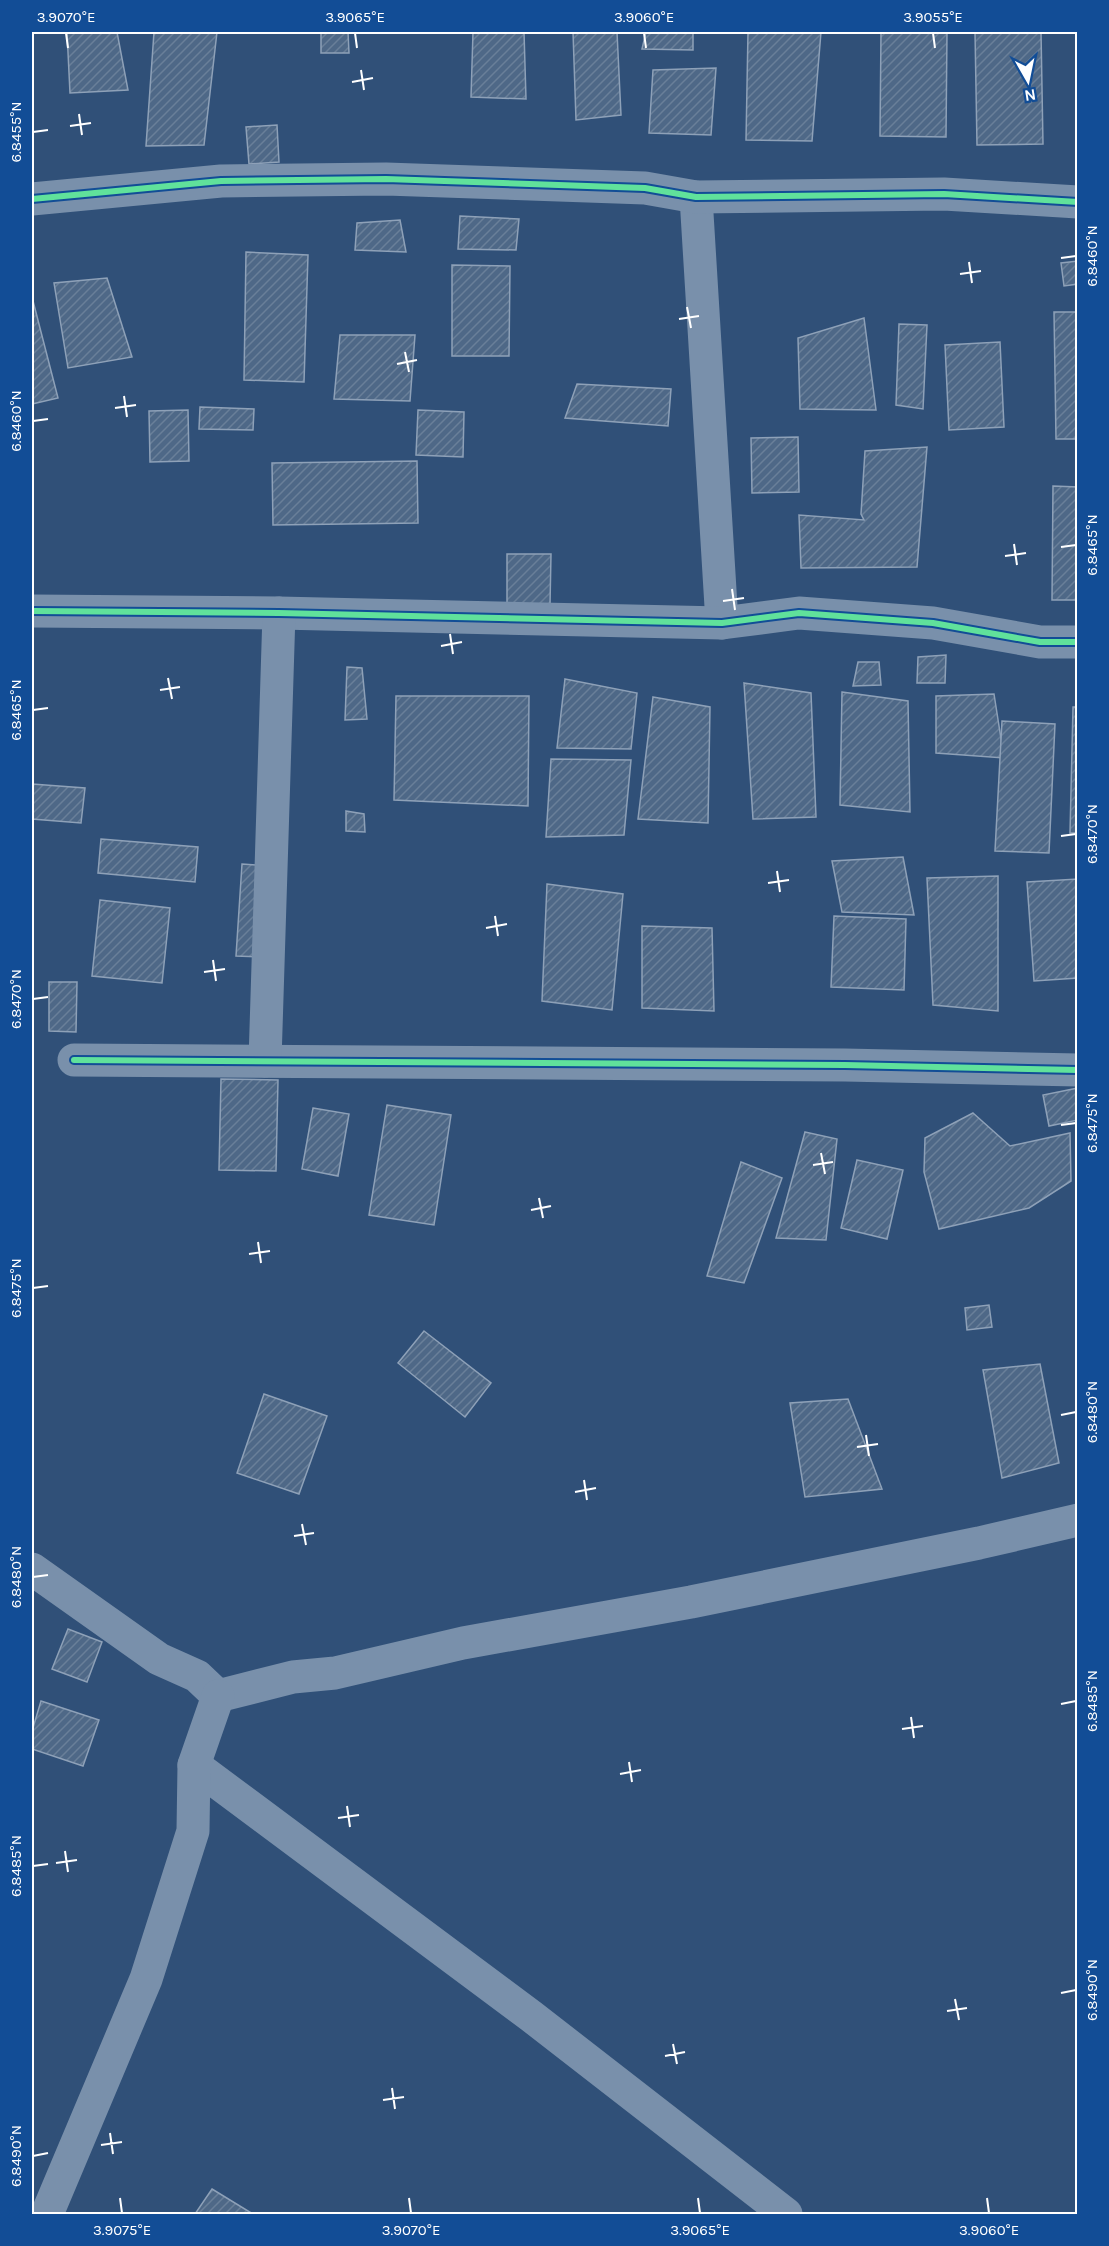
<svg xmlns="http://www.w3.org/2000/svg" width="1109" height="2246" font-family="Karla,sans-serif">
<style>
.building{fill:url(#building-hatch);stroke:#8ea1b8;stroke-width:1.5}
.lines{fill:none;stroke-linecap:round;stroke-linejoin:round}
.minor{stroke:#7990ab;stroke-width:33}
.cycleway-casing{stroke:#124d96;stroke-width:10}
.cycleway{stroke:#60e19b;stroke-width:6}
.ticks{fill:none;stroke:#fff;stroke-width:2}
.neatline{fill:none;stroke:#fff;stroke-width:2}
.ticks-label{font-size:15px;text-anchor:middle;fill:#fff}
</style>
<defs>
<pattern id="building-hatch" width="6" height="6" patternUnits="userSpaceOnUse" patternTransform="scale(1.5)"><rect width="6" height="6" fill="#4e6887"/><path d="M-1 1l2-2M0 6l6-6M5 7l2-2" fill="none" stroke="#697f99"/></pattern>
</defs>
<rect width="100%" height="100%" fill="#305078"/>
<!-- building -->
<g class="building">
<polygon points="67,32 117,32 128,90 70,93"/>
<polygon points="154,32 217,32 204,145 146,146"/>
<polygon points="321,32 348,32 349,53 321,53"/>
<polygon points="473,32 524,32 526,99 471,97"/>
<polygon points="573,32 617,32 621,115 576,120"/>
<polygon points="646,32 693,32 693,50 642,49"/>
<polygon points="748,32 821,32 812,141 746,140"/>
<polygon points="881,32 947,32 946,137 880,136"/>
<polygon points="975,32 1041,32 1043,144 977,145"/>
<polygon points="716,68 711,135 649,133 653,70"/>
<polygon points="277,125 279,162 249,164 246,127"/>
<polygon points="460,216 519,219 516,250 458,249"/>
<polygon points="400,220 406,252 355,250 357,223"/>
<polygon points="246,252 308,255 304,382 244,380"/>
<polygon points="1078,261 1078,284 1064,286 1061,263"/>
<polygon points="452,265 510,266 509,356 452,356"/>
<polygon points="107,278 132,357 68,368 54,283"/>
<polygon points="32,297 58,398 32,404"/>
<polygon points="1054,312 1078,312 1078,439 1056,439"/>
<polygon points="864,318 876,410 800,409 798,338"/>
<polygon points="899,324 927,325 923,409 896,405"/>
<polygon points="340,335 415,335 410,401 334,399"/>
<polygon points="1000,342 1004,427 949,430 945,345"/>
<polygon points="577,384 671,389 668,426 565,418"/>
<polygon points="200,407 254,409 253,430 199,429"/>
<polygon points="188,410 189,461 150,462 149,411"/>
<polygon points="418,410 464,412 463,457 416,455"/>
<polygon points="798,437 799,492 752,493 751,438"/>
<polygon points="927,447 917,567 801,568 799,515 864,520 861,514 865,451"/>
<polygon points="417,461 418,523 273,525 272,463"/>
<polygon points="1053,486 1078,487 1078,600 1052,600"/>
<polygon points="507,554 551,554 550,605 507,604"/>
<polygon points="946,655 945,683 917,683 918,657"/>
<polygon points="858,662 879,662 881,685 853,686"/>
<polygon points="347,667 362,668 367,719 345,720"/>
<polygon points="565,679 637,693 631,749 557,748"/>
<polygon points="744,683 811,693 816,817 753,819"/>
<polygon points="842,692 908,701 910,812 840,805"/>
<polygon points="994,694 1004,758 936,753 936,696"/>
<polygon points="396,696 529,696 528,806 394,800"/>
<polygon points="653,697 710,707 708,823 638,819"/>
<polygon points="1073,707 1078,707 1078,833 1070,833"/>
<polygon points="1002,721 1055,724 1049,853 995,851"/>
<polygon points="551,759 631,760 624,835 546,837"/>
<polygon points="32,784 85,788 81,823 32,819"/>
<polygon points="346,811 364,814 365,832 346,831"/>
<polygon points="101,839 198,847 195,882 98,873"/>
<polygon points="903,857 914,915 842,912 832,861"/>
<polygon points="242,864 269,866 263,957 236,956"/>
<polygon points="998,876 998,1011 933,1005 927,878"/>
<polygon points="1078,879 1078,978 1034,981 1027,882"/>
<polygon points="547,884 623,894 612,1010 542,1001"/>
<polygon points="100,900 170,908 162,983 92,976"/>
<polygon points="834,916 906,919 904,990 831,987"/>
<polygon points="642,926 712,928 714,1011 642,1008"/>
<polygon points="49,982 77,982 76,1032 49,1031"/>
<polygon points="221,1079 278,1080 276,1171 219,1170"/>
<polygon points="1078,1088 1078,1120 1049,1126 1043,1095"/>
<polygon points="387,1105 451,1115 434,1225 369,1215"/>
<polygon points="313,1108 349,1114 338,1176 302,1169"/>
<polygon points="973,1113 1010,1146 1070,1133 1071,1181 1029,1208 939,1229 924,1172 925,1138"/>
<polygon points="805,1132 837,1139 826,1240 776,1238"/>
<polygon points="857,1160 903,1170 887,1239 841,1228"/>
<polygon points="741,1162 782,1178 744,1283 707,1276"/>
<polygon points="989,1305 992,1327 967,1330 965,1308"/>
<polygon points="424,1331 491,1383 465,1417 398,1363"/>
<polygon points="1040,1364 1059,1463 1002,1478 983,1370"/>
<polygon points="264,1394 327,1416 299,1494 237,1473"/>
<polygon points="848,1399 882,1489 805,1497 790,1403"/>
<polygon points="68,1629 102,1642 87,1682 52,1669"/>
<polygon points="41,1701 99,1720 83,1766 32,1749 32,1731"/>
<polygon points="212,2189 253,2214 195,2214"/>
</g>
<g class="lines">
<!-- minor -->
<g class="minor">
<polyline points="696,197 722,623"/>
<polyline points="32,199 221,181 386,179 645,188 696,197 944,194 1078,202"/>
<polyline points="32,611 279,613 722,623 799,613 933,623 1040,642 1078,642"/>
<polyline points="74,1060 845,1065 1078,1070"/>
<polyline points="265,1061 279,613"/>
<polyline points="32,1569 159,1659 197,1676 218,1696"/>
<polyline points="218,1696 293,1677 335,1673 463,1643 691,1602 979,1543 1078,1520"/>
<polyline points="194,1765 531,2016 786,2214"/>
<polyline points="47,2214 146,1979 193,1831 194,1765 218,1696"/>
</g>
<defs>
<g id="cycleway">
<polyline points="32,199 221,181 386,179 645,188 696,197 944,194 1078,202"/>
<polyline points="32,611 279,613 722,623 799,613 933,623 1040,642 1078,642"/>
<polyline points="74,1060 845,1065 1078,1070"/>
</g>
</defs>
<!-- cycleway casing -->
<use href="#cycleway" class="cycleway-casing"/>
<!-- cycleway -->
<use href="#cycleway" class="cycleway"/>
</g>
<!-- ticks -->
<path class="ticks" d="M66,33l2,15M355,33l2,15M644,33l2,15M933,33l2,15M361,70l3,20M352,82l21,-4M79,114l3,21M70,126l21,-3M33,132l15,-2M1061,258l15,-2M969,262l3,21M960,274l21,-3M687,307l4,21M679,319l20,-3M405,352l4,20M397,364l20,-4M124,396l3,21M115,408l21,-3M33,421l15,-2M1014,544l3,21M1061,547l15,-2M1005,556l21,-3M732,589l3,21M723,601l21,-3M450,634l3,20M441,646l21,-4M168,678l4,21M160,690l20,-3M33,710l15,-2M1061,836l15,-2M777,871l3,21M768,883l21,-3M495,916l3,20M486,928l21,-4M213,960l3,21M204,972l21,-3M33,999l15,-2M1061,1125l15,-2M821,1153l4,21M813,1165l20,-3M539,1198l4,20M531,1210l20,-4M258,1242l3,21M249,1254l21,-3M33,1288l15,-2M1061,1415l15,-3M866,1435l3,21M857,1447l21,-3M584,1480l3,20M575,1492l21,-4M302,1524l4,21M294,1536l20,-3M33,1577l15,-2M1061,1704l15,-3M911,1717l3,21M902,1729l21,-3M629,1762l3,20M620,1774l21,-4M347,1806l3,21M338,1818l21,-3M65,1851l3,21M56,1863l21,-3M33,1866l15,-2M1061,1993l15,-3M955,1999l4,21M947,2011l20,-3M673,2044l4,20M665,2056l20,-4M392,2088l3,21M383,2100l21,-3M110,2133l3,21M101,2145l21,-3M33,2156l15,-3M120,2198l2,15M409,2198l2,15M698,2198l2,15M987,2198l2,15"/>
<!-- border -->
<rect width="1109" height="2246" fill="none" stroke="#124d96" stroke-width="66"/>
<!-- north arrow -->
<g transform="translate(1028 81) rotate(171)" stroke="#124d96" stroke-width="4.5" paint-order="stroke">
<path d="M0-4.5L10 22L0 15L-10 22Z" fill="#ffffff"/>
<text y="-9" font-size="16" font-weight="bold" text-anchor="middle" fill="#ffffff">N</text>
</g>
<rect x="33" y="33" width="1043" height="2180" class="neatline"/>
<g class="ticks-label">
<text x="66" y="22">3.9070°E</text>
<text x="355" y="22">3.9065°E</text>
<text x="644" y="22">3.9060°E</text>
<text x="933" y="22">3.9055°E</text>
<text transform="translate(16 132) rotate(-90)" y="5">6.8455°N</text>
<text transform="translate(1092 256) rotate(-90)" y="5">6.8460°N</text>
<text transform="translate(16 421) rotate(-90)" y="5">6.8460°N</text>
<text transform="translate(1092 545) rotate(-90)" y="5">6.8465°N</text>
<text transform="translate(16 710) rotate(-90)" y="5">6.8465°N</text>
<text transform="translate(1092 834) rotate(-90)" y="5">6.8470°N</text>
<text transform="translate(16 999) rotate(-90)" y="5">6.8470°N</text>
<text transform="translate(1092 1123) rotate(-90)" y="5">6.8475°N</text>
<text transform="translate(16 1288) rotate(-90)" y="5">6.8475°N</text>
<text transform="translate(1092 1412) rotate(-90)" y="5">6.8480°N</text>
<text transform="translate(16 1577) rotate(-90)" y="5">6.8480°N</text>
<text transform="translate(1092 1701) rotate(-90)" y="5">6.8485°N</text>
<text transform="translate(16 1866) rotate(-90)" y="5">6.8485°N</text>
<text transform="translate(1092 1990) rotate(-90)" y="5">6.8490°N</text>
<text transform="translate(16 2156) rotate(-90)" y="5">6.8490°N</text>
<text x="122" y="2235">3.9075°E</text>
<text x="411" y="2235">3.9070°E</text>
<text x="700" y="2235">3.9065°E</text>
<text x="989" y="2235">3.9060°E</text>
</g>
</svg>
